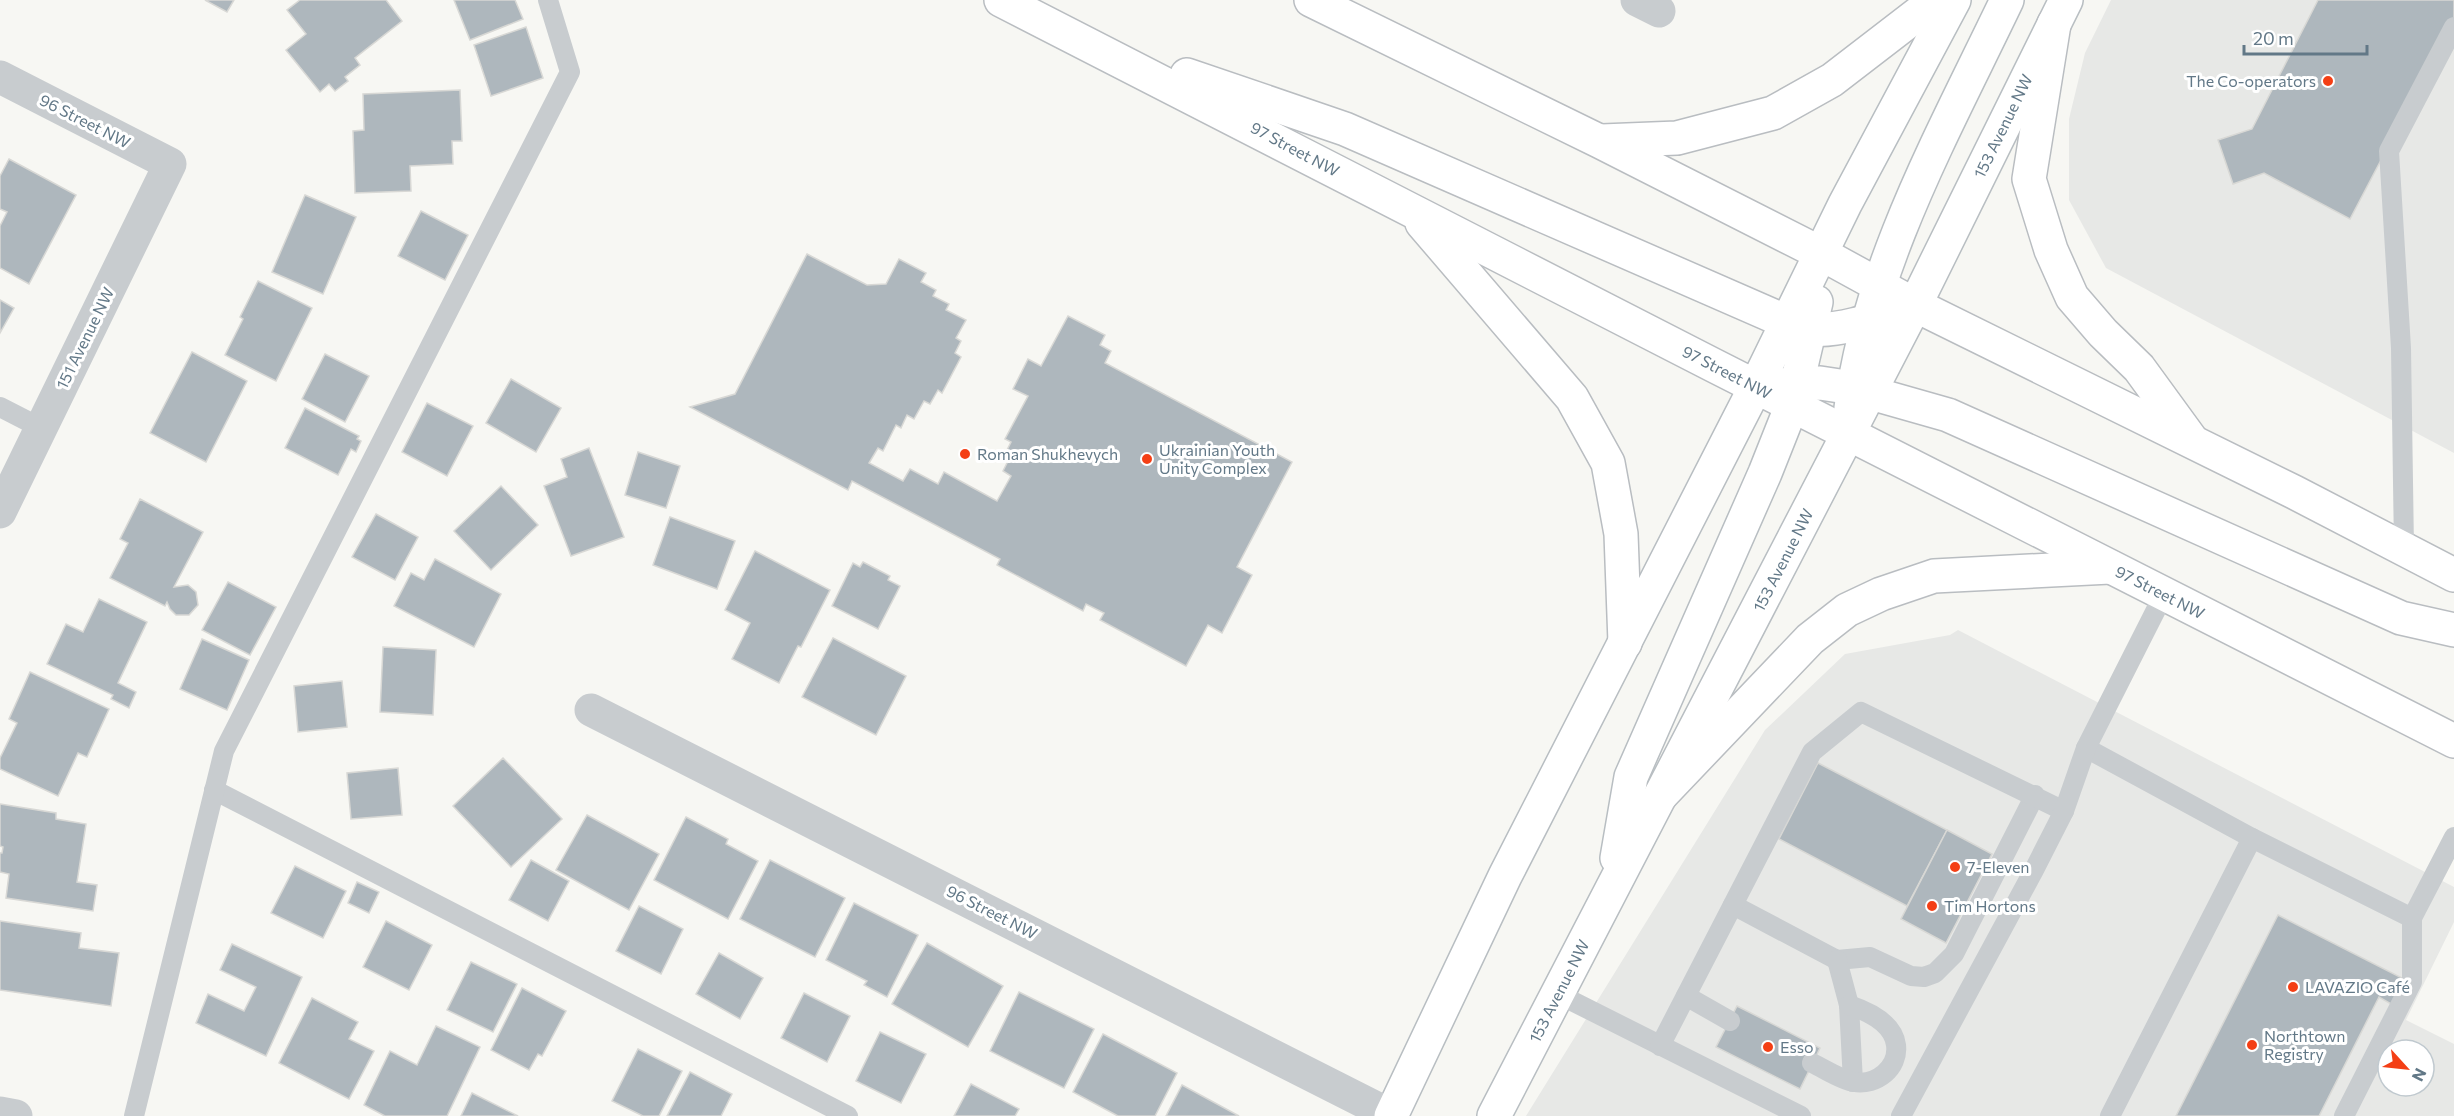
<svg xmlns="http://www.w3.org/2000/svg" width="2454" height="1116" font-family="Commissioner,sans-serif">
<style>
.built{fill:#e7e8e6;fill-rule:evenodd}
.building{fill:#aeb7bd;stroke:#d8d8d5;stroke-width:1.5}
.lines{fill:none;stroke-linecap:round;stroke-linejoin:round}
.secondary-casing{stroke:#b8bec2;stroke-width:36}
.primary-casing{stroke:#b9bdc1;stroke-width:36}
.service{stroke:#c8cccf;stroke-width:20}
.minor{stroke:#c8cccf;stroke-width:33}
.secondary{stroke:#fff;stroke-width:33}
.primary{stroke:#fff;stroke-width:33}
.poi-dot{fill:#f43f15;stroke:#fff;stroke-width:2}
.labels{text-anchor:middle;stroke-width:6;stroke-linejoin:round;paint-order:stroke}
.poi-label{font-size:16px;fill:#627887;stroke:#fff;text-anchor:start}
.street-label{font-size:16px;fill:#627887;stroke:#fff}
</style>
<rect width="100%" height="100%" fill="#f7f7f3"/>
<!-- built -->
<g class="built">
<polygon points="2111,0 2454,0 2454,453 2106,268 2069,200 2069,119 2085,53"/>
<path d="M1958,630l496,257v35l-48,98 48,24v72h-928l239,-386 80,-76 105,-19zM2388,1050h36v36h-36z"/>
</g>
<!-- building -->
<g class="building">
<polygon points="205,0 234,0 227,12"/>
<polygon points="300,0 386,0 402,21 355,58 360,65 345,77 348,81 335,91 329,84 320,92 286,50 306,34 287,10"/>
<polygon points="454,0 515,0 523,19 470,40"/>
<polygon points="2318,0 2454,0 2454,21 2350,219 2264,173 2233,184 2218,140 2252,129"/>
<polygon points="526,27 543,78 491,96 474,45"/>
<polygon points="460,90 462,141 452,141 453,164 410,166 411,191 355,193 353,131 364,130 363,94"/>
<polygon points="9,159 76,195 29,284 0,268 0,226 7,212 0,209 0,176"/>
<polygon points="305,195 356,217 323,294 272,272"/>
<polygon points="421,211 468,235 445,280 398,256"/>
<polygon points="807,254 867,285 886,284 899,259 926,273 921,282 936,290 933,296 949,304 946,310 966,320 956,338 961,341 955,353 961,357 942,393 938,390 930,404 924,401 914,419 907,415 901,428 896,425 883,451 878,448 869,463 903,481 910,469 938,484 944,472 997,501 1011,476 1003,471 1011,455 1006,452 1011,442 1005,439 1028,396 1013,389 1028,359 1041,366 1068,316 1105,335 1100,345 1111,351 1105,363 1292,462 1237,567 1252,575 1222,633 1208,625 1186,666 1100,620 1104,613 1086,604 1083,611 997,565 1000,559 852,481 848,490 690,407 735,394"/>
<polygon points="258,281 312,308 276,381 225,355 243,319 240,317"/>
<polygon points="0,300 14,308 0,333"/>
<polygon points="192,352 247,381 206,462 150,433"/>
<polygon points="325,354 369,376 345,422 302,399"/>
<polygon points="511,379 561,408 536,452 486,423"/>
<polygon points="427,403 473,426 447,476 402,452"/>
<polygon points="305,408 359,436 357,439 361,441 356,452 351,449 338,475 285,448"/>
<polygon points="589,448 624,537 571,556 544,486 567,477 561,459"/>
<polygon points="638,452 680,466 666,508 625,495"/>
<polygon points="501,486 538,525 491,570 454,531"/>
<polygon points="140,499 203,532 174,587 188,585 196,592 198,605 189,615 176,615 170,609 167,602 165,606 110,578 128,543 120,539"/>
<polygon points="376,514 418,537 395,580 352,557"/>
<polygon points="670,517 735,541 717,589 653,565"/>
<polygon points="755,551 830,590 801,647 798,646 779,683 732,659 750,623 725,610"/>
<polygon points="435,559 501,594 474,647 394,606 411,573 424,580"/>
<polygon points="863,562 890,576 888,580 900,586 878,629 832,606 853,563 860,567"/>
<polygon points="228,582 276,607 250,655 202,630"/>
<polygon points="99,599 147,622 118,683 136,692 129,708 111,699 113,695 47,664 66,624 83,632"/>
<polygon points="833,638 906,676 876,735 802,697"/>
<polygon points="202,639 249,660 227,710 180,689"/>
<polygon points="383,647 436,650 433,715 380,712"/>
<polygon points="30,672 109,709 87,757 78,753 58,796 0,769 0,758 17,723 9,719"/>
<polygon points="342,681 347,727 298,732 294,686"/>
<polygon points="503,758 562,819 511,867 453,806"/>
<polygon points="1818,763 1947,830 1907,906 1779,839"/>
<polygon points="398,768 402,815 351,819 347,773"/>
<polygon points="0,804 56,813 56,819 86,824 77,882 97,885 93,911 6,898 9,874 0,872 0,853 2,853 3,847 0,846"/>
<polygon points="587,815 659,854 629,910 556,870"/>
<polygon points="686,817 728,839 726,844 758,861 728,919 654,880"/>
<polygon points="1947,830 1992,854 1946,943 1901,919"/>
<polygon points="531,860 569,881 548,921 509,900"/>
<polygon points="770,860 845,898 815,957 740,919"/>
<polygon points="295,866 346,891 323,938 271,913"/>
<polygon points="357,882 379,892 369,913 348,903"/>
<polygon points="854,903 918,935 887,997 864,985 867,981 826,960"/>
<polygon points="639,906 683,929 661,974 616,951"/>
<polygon points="2278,915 2404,979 2391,1004 2379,997 2319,1116 2176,1116"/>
<polygon points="0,921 81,933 79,948 119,953 111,1006 0,990"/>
<polygon points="386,921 432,945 409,990 363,967"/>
<polygon points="927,943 1003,986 968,1047 892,1004"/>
<polygon points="232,944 302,977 266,1056 196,1023 208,994 244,1011 256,987 220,970"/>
<polygon points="719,953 763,978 740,1019 696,994"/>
<polygon points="471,962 517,984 493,1032 447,1010"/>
<polygon points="522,988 566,1011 542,1056 538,1054 529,1070 491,1050"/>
<polygon points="1019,992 1094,1029 1064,1088 990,1051"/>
<polygon points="804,993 850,1016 827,1062 781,1038"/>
<polygon points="312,998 358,1022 349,1039 374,1051 349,1099 279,1063"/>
<polygon points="1737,1006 1820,1048 1800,1089 1716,1047"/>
<polygon points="436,1026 480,1047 447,1116 385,1116 364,1105 390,1051 417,1065"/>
<polygon points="880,1032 926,1054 901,1103 856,1081"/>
<polygon points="1103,1034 1177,1073 1155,1116 1118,1116 1073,1092"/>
<polygon points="638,1049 682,1071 659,1116 643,1116 612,1101"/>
<polygon points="690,1072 732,1094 721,1116 667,1116"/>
<polygon points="971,1084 1019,1109 1015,1116 954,1116"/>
<polygon points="1182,1085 1239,1116 1166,1116"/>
<polygon points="472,1093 518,1116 461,1116"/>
</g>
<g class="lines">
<defs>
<g id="secondary">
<path d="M1851,408c18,-144 94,-278 156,-408"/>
<polyline points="1617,858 1631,777 1765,473 1792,405 1816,302"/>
<polyline points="1391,1116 1505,876 1756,386 1845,204 1954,0"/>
<polyline points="1494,1116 1915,305 2066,0"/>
</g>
<g id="primary">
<polyline points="1001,0 1713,365 2454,741"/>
<polyline points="1311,0 1599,141 1820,253 1915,305 2294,492 2454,575"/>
<polyline points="2054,24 2029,179 2051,250 2072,297 2103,333 2139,368 2190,438"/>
<path d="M1187,75l158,54 442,193c7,2 15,6 23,7 32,4 75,-14 105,-24"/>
<polyline points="1602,141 1677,138 1773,113 1832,80 1936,0"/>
<polyline points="1422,223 1572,398 1608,463 1621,534 1625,643"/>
<polyline points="1758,386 1820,383 1853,388 1948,415 2401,618 2454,630"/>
<polyline points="1661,795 1810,639 1847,610 1881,594 1934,576 2110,567"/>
</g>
</defs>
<!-- secondary casing -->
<use href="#secondary" class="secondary-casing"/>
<!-- primary casing -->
<use href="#primary" class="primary-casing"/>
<!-- service -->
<g class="service">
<polyline points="0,407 41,428"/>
<polyline points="2404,549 2401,348 2389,151 2454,27"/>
<polyline points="2086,748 2252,838 2412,918 2454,837"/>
<polyline points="214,790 848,1116"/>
<polyline points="1733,905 1837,960 1870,957 1911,976 1924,977 1935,973 1954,954 2035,795"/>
<polyline points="1837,960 1849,1005 1853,1082"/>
<polyline points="1558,994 1801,1116"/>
<polyline points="1686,996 1730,1021"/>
<polyline points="1660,1046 1812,752 1861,712 2064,811"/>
<path d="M1812,1063c13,6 29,17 42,19 22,4 45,-14 42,-37 -3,-23 -29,-34 -47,-40"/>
<polyline points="134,1116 224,751 570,72 548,0"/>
<polyline points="1901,1116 2034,870 2064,811 2086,748 2164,594"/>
<polyline points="2110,1116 2252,838"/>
<polyline points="2344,1116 2412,982 2412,918"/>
</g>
<!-- minor -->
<g class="minor">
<polyline points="1637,0 1659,11"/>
<polyline points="0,77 170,164 0,512"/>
<polyline points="591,710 1392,1116"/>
<polyline points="0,1113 16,1116"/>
</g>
<!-- secondary -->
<use href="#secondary" class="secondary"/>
<!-- primary -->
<use href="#primary" class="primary"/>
</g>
<!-- markers -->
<g class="poi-dot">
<circle cx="2328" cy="81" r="6"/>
<circle cx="965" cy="454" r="6"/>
<circle cx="1147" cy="459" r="6"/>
<circle cx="1955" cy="867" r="6"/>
<circle cx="1932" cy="906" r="6"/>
<circle cx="2293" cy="987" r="6"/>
<circle cx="2252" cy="1045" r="6"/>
<circle cx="1768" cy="1047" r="6"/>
</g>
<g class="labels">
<!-- poi labels -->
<g class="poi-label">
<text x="2316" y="87" text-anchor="end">The Co-operators</text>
<text x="1159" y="456">Ukrainian Youth<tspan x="1159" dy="18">Unity Complex</tspan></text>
<text x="977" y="460">Roman Shukhevych</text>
<text x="1967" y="873">7-Eleven</text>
<text x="1944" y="912">Tim Hortons</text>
<text x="2305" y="993">LAVAZIO Café</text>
<text x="2264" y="1042">Northtown<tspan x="2264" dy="18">Registry</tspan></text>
<text x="1780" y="1053">Esso</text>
</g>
<!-- street labels -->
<g class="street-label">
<text transform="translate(85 121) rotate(27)" y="6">96 Street NW</text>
<text transform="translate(2003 126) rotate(-64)" y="6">153 Avenue NW</text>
<text transform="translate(1295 149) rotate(28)" y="6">97 Street NW</text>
<text transform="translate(85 338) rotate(-64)" y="6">151 Avenue NW</text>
<text transform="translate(1727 372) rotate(27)" y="6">97 Street NW</text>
<text transform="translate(1783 560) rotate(-63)" y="6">153 Avenue NW</text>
<text transform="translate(2160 592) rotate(27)" y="6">97 Street NW</text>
<text transform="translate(992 912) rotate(27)" y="6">96 Street NW</text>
<text transform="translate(1559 991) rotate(-63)" y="6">153 Avenue NW</text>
</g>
</g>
<!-- north arrow -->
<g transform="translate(2406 1068) rotate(117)"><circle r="28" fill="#ffffff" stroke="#c0c9cf" stroke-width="1.5"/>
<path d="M0-4.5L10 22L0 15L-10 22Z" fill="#f43f15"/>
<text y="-9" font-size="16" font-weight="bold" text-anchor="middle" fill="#627887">N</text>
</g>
<!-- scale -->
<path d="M2244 45v9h123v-9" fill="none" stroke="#627887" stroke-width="3"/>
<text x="2253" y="45" font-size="18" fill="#627887" stroke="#ffffff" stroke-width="4.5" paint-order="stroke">20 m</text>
</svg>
